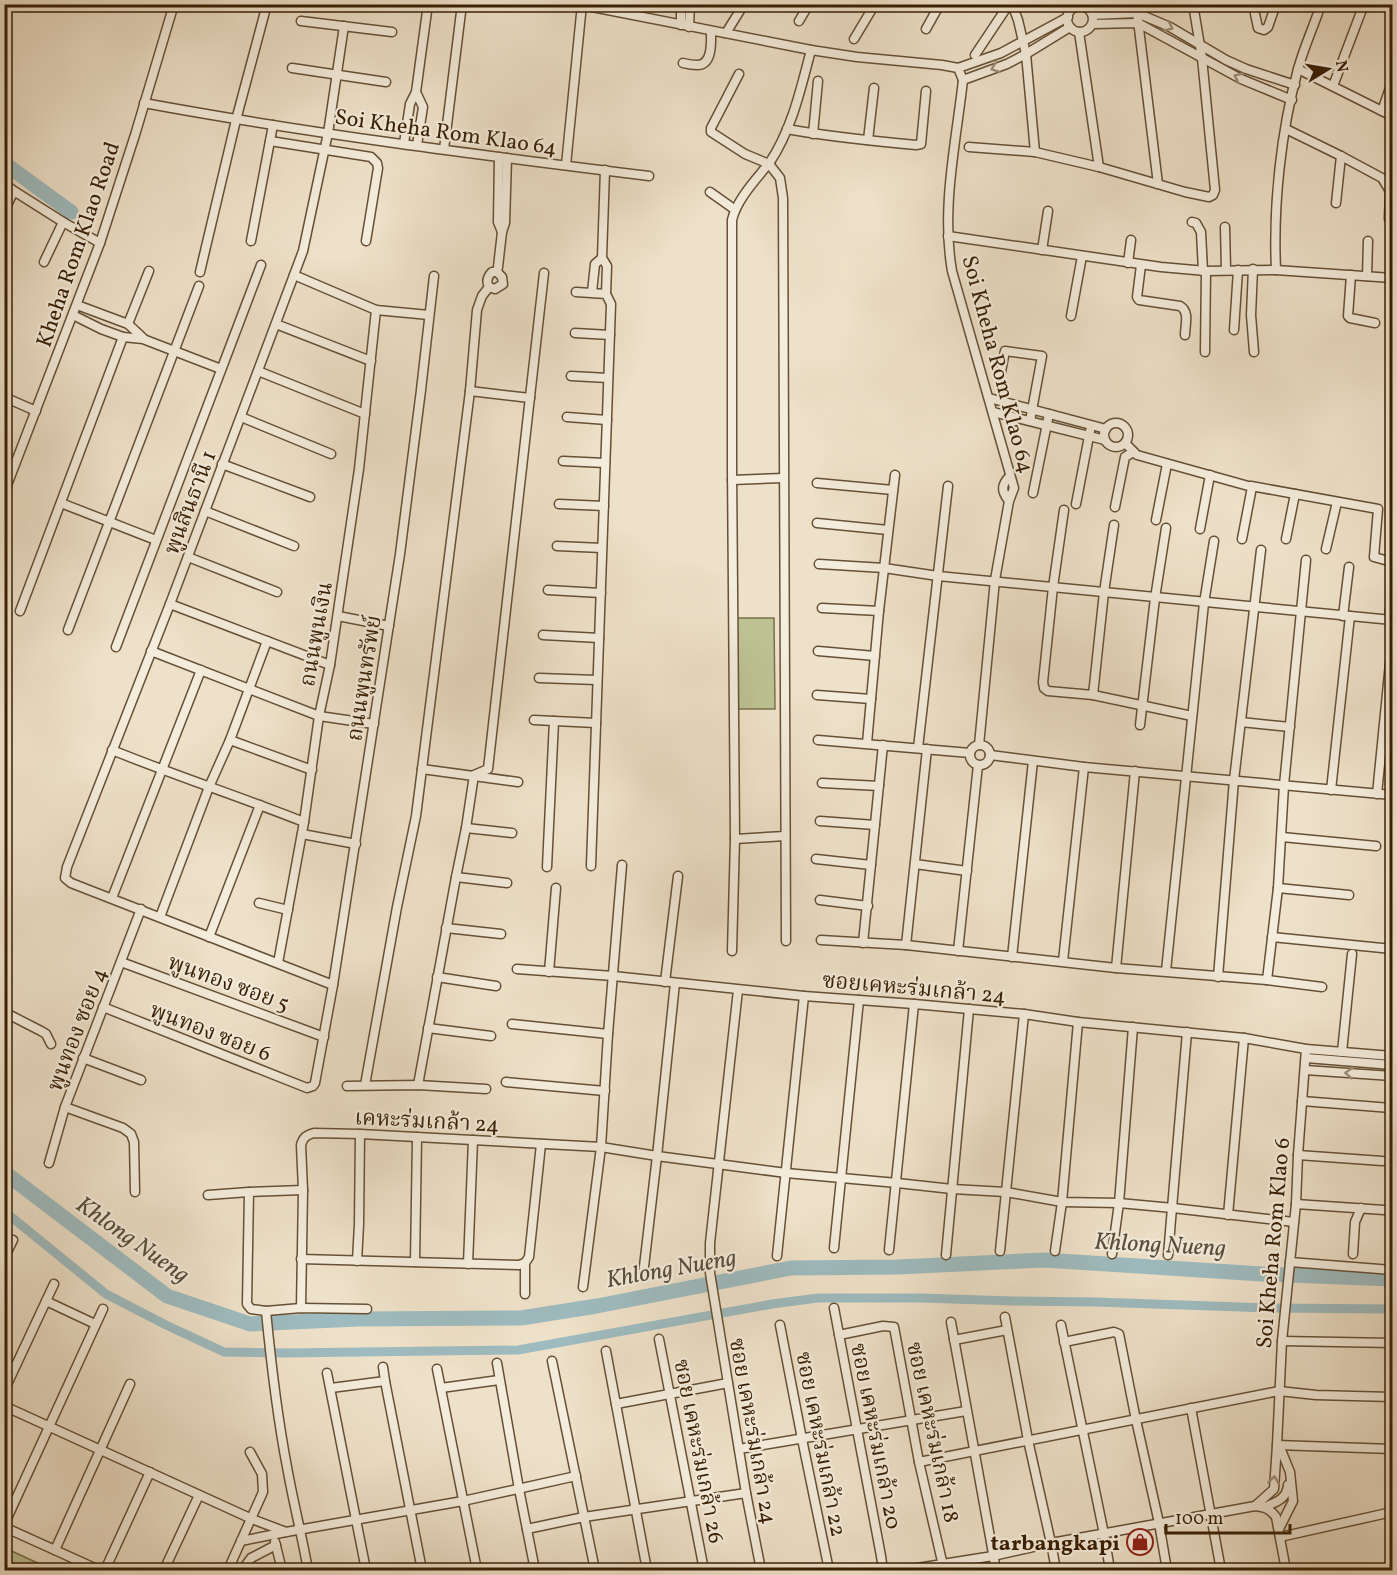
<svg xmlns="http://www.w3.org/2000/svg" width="1397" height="1575" font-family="Vollkorn,'Noto Serif Thai',serif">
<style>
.green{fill:#bdc293;stroke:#7a704c;stroke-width:1.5}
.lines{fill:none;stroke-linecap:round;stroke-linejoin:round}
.canal{stroke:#9ebbbf;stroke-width:9}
.river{stroke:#9ebbbf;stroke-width:15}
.minor-casing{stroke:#665035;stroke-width:11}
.minor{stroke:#f4ecdc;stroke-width:8}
.oneway{stroke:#9f907b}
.labels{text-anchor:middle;stroke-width:4.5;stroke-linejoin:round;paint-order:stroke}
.street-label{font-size:22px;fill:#381f04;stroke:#f4ecdc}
.poi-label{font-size:22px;font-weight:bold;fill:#381f04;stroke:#f4ecdc;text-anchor:end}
.water-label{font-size:24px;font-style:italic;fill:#574e3c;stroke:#f4ecdc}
</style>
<rect width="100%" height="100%" fill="#eee1c9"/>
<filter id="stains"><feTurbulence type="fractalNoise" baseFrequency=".00333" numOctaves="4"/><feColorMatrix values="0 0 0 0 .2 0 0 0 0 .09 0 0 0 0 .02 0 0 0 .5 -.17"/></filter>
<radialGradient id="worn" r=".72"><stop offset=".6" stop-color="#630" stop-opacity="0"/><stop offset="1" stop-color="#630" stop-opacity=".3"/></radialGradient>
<!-- green -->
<g class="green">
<polygon points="735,618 774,618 775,709 735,709"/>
<polygon points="5,1548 53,1570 5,1570"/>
</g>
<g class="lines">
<!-- canal -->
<polyline class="canal" points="4,1211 106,1294 166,1325 224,1352 286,1353 518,1350 772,1304 818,1298 921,1298 1014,1301 1096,1302 1269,1308 1392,1309"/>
<!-- river -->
<g class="river">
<polyline points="4,163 71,212"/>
<polyline points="4,1172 167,1296 250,1324 358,1319 521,1318 597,1306 791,1268 898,1267 1044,1260 1262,1274 1392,1279"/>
</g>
<defs>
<g id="minor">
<polyline points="1012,4 1018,20 1026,54 1035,152"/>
<polyline points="1136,4 1158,184"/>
<polyline points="1253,4 1258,28 1264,30 1268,27 1276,4"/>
<path d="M582,5l229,45 46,7 85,8 16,3 5,12c-7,63 -22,128 -11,191l62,217 -5,13 -14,79 -16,165"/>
<circle cx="1080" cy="19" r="13"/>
<polyline points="1093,15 1137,13 1170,27 1226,60 1246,69 1295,85"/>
<polyline points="301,21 392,32"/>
<polyline points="799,21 809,4"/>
<polyline points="1093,24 1138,23 1241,79 1292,100"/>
<polyline points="681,25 681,4"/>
<polyline points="689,27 690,4"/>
<polyline points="926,29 940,4"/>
<polyline points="1079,32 1099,167"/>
<polyline points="726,33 744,4"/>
<polyline points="854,39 875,4"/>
<polyline points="975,55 1009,4"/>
<path d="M683,63c4,1 10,2 15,2 15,-1 13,-24 13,-34"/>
<polyline points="292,68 386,82"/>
<polyline points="958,68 1001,53 1068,17"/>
<polyline points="1298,69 1392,116"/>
<polyline points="739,74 711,128 711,132 745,154 769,164 780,178 783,198 786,941"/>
<polyline points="963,80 1007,64 1026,54 1070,27"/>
<polyline points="1333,86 1364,4"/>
<polyline points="416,92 423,107 417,145"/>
<path d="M144,103c168,31 336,52 505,73"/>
<polyline points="1382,111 1392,82"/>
<path d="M787,129c43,8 86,12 129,16l5,-1 5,-53"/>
<polyline points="1286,129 1341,156 1382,178 1390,191 1389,219"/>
<polyline points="813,134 818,81"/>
<polyline points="868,140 874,88"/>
<polyline points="270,141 371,157 377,163 378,168 366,241"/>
<polyline points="404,143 410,104 416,92 428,4"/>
<polyline points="969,147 1035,152 1099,167 1185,192 1209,197 1213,195 1215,190 1202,58 1193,4"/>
<polyline points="444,149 462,4"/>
<polyline points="499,157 498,222 502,232"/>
<polyline points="566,165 582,4"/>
<polyline points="605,170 602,258 607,266 606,294"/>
<polyline points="4,183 14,191"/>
<polyline points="710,192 734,209"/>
<polyline points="1336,203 1341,156"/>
<polyline points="4,211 14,191 63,222 100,243"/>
<polyline points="1192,222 1196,223 1201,232 1203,271"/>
<polyline points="1225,227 1226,270"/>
<polyline points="948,236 1161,267 1206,271 1276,270 1392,278"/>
<polyline points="251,241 273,125"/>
<polyline points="1042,250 1048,211"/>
<polyline points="44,262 63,222"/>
<polyline points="1128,263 1131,240"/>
<path d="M1141,265l-4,32 2,3 41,6c10,6 5,19 5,29"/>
<polyline points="1253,269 1251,315 1254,352"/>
<path d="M1276,270c-3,-65 5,-139 22,-201 6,-22 16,-43 23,-65"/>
<polyline points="200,272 236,120 267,4"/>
<polyline points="294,275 376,310 429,315"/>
<polyline points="1351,275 1348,316 1350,318 1375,323"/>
<polyline points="1367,276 1368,241"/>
<polyline points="489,287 495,289 503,284 502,277 497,272"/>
<polyline points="576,292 606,294 611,304 591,866"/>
<polyline points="592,292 595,264 602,258"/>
<polyline points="77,305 128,324 143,338"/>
<polyline points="73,315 101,329 123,337 143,339 221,369"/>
<polyline points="1071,316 1082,256"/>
<polyline points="128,324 149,271"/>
<polyline points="276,324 371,361"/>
<polyline points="1234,330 1238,270"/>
<polyline points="575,333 610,335"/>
<polyline points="1205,352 1206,271"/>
<polyline points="258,371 365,414"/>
<polyline points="571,376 608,378"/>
<polyline points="1000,377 1005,351 1042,356 1030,421"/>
<polyline points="470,391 530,398"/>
<polyline points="4,397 36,411"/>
<polyline points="989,398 1106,429"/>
<polyline points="993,412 1105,440"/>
<polyline points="241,417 331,454"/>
<polyline points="567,417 607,420"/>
<circle cx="1116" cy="435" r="12"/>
<polyline points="1125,443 1137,455 1252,487 1242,539"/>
<polyline points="563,461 605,463"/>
<polyline points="222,464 310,497"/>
<polyline points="732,480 783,478"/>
<polyline points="817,483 893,490"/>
<polyline points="1251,486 1378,509 1374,557 1392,562"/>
<polyline points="4,493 100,243 135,135 174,4"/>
<polyline points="1033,493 1049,414"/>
<path d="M1009,501c-8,-10 -8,-16 1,-25"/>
<polyline points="61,503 156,540"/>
<polyline points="559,504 604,506"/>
<polyline points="1076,504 1090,431"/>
<polyline points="1115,507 1125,457 1133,452"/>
<polyline points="1064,510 1053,587 1043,682 1044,688 1048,691 1093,695 1192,716"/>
<polyline points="205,511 294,546"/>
<polyline points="1156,520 1167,464"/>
<polyline points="817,523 888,530"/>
<polyline points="1200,529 1210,475"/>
<polyline points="1286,539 1295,494"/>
<polyline points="557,546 602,548"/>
<polyline points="1326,549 1337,502"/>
<polyline points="188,557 277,592"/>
<polyline points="819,564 884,568 938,576 1392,620"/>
<polyline points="548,590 601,593"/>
<polyline points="170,604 330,665"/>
<polyline points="822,608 879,611"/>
<polyline points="20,611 123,337"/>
<polyline points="338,616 389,626"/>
<polyline points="1343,616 1349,567"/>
<polyline points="1389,620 1392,591"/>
<polyline points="68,630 199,286"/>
<polyline points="543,635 599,638"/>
<polyline points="116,647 261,265"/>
<polyline points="151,651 319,716 374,724"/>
<polyline points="818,651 875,656"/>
<polyline points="539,678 597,680"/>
<polyline points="817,695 871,699"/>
<polyline points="1093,695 1104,592 1114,525"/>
<polyline points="534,720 596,723"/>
<polyline points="1241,722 1290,727"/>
<polyline points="1140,725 1155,598 1166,528"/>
<polyline points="230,740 312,770"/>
<polyline points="818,740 970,753"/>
<polyline points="867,743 879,611 895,475"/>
<circle cx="980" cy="755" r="10"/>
<polyline points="918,748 948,486"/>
<path d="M112,750c64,26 129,47 192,72"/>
<polyline points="990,755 1084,767 1392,795"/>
<polyline points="422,769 518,782"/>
<polyline points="822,783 879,786"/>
<polyline points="1331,790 1350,616"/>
<polyline points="1377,794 1392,643"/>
<polyline points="820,821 875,825"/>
<polyline points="466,828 512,833"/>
<polyline points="302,834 356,844"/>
<polyline points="1282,837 1376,846"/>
<polyline points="735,839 785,836"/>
<polyline points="816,859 871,865"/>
<polyline points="915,864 967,871"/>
<polyline points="547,867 554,721"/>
<polyline points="456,877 507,883"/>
<polyline points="1278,888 1349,895"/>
<polyline points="112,898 201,670"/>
<polyline points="820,900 868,906"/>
<polyline points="259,903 288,910"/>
<polyline points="160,917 209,787 230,740 267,641"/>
<polyline points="446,928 501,934"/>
<polyline points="209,937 260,805"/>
<polyline points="1272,937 1392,949"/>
<polyline points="821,940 906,945 1116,968 1267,980 1322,987"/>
<polyline points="863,943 883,745"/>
<polyline points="906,945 927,749"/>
<path d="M732,951l3,-112 -3,-372v-247c4,-17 18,-34 29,-47 3,-4 6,-7 9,-11 22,-33 31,-74 41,-112"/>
<polyline points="958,951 978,765"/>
<polyline points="1012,957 1033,761"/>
<polyline points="1063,961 1084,767"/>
<polyline points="121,962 324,1037"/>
<polyline points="278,963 304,822 319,716 330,665 359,469 376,310"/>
<polyline points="1116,968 1135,771"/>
<polyline points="517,969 613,976 804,996 914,1004 1024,1014 1078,1022 1244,1038 1306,1049 1392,1056"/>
<polyline points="1166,971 1204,603 1214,541"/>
<polyline points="549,972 556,888"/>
<polyline points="437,977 496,986"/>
<polyline points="1218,977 1234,780 1261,550"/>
<polyline points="1267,980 1278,888 1284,785 1306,560"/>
<polyline points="665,982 678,876"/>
<polyline points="333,985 71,883 65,878 67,867 170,604 303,251 328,133 344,26"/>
<polyline points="738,990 710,1243 710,1273 746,1493 761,1570"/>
<polyline points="103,1007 307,1088 313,1086 315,1083 333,985 400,554 421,390 434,276"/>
<polyline points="4,1012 41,1031 46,1034 51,1044"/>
<polyline points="512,1024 608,1034"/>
<polyline points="428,1028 491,1036"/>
<polyline points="1342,1052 1352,954"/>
<polyline points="83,1058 141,1080"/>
<polyline points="1306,1058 1392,1065"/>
<polyline points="1305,1070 1392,1076"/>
<polyline points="506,1082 605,1091"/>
<path d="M365,1085l32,-178 19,-91 54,-425 7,-81 5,-14 7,-9c-3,-6 -2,-10 3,-15h5l1,-5 4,-35 3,-9 2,-65"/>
<polyline points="418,1085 456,877 466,828 474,775 488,769 544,273"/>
<polyline points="347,1086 418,1085 486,1089"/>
<polyline points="1302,1101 1391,1108"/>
<polyline points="65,1107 123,1128 131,1134 134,1142 135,1192"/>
<polyline points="1298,1155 1382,1161"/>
<polyline points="49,1163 65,1107 141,909"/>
<polyline points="303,1190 249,1192 247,1304 251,1309 266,1311 301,1308 367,1309"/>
<polyline points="208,1195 249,1192"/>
<polyline points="1296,1204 1384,1210"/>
<polyline points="1228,1215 1244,1038"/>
<polyline points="834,1248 859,1000"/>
<polyline points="889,1250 914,1004"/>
<polyline points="1000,1251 1024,1014"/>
<polyline points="1055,1251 1062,1202 1078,1022"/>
<polyline points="1112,1254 1119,1203 1133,1027"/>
<polyline points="1353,1254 1355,1222 1361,1208"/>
<polyline points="946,1255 969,1009"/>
<polyline points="1168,1255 1187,1032"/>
<polyline points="777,1256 804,996"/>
<polyline points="4,1258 13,1240"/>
<polyline points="301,1259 519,1265 525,1263"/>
<polyline points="357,1261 359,1224 360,1134"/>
<polyline points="415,1262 417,1137"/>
<polyline points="1290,1262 1392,1270"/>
<polyline points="468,1264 473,1140"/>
<polyline points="643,1275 657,1156 675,983"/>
<polyline points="583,1287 601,1147 608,1034 622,865"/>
<polyline points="525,1294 525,1263 529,1257 541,1144"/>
<polyline points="46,1301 95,1324"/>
<path d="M301,1308l2,-118 -2,-45c2,-8 6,-10 13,-12l46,1 241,13 56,9 129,17 111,10 55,6 54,3 56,10 57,1 54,5 121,14"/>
<polyline points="834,1308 881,1556 883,1570"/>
<path d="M266,1311c5,52 11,104 21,156 6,34 15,69 21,103"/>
<polyline points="1005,1317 1028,1440 1051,1543 1056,1570"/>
<polyline points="951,1322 996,1570"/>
<polyline points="780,1325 802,1439 829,1570"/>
<polyline points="1061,1325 1104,1534 1110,1570"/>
<polyline points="839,1335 883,1326 894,1327 919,1462 944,1570"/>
<polyline points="659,1339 704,1570"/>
<polyline points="954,1340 1007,1330"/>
<polyline points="1282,1341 1392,1343"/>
<polyline points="1064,1342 1114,1332 1119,1334 1136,1420 1159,1523 1167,1570"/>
<polyline points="606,1351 647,1570"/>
<polyline points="552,1361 595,1570"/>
<polyline points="497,1363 519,1489 535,1570"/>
<polyline points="437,1369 477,1570"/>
<polyline points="327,1373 366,1570"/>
<polyline points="385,1381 422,1570"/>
<polyline points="331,1388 385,1381 383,1367"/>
<polyline points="441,1388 499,1380"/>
<polyline points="4,1391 54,1284"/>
<polyline points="616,1404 728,1383"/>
<polyline points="4,1406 252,1519 286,1532"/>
<polyline points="1191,1408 1221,1570"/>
<polyline points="1277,1445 1392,1449"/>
<polyline points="739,1449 966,1411"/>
<polyline points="919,1462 1279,1391 1316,1395 1392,1397"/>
<polyline points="1255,1506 1274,1489 1277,1445 1282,1341 1296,1204 1298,1155 1306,1049"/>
<path d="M1265,1507c11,-5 22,-8 23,-22"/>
<polyline points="4,1525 103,1309"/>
<polyline points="4,1527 99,1570"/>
<polyline points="527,1529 584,1517 746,1493"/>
<polyline points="1279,1529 1293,1501 1290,1472 1279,1445"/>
<polyline points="1280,1537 1392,1512"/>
<polyline points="241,1541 286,1532 463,1501 576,1476"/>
<polyline points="275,1542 282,1570"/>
<polyline points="55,1550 130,1384"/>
<polyline points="243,1569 251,1558 276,1545"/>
<polyline points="105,1570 150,1472"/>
<polyline points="164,1570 199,1495"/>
<polyline points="228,1570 263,1492 262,1474 250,1452"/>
<path d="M905,1570l88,-14 58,-13 204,-37c10,1 15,3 21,11l10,53"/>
<polyline points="1383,1570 1392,1568"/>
</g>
</defs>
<!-- minor casing -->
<use href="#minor" class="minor-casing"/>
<!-- minor -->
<use href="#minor" class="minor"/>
</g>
<!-- one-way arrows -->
<defs><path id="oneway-chevron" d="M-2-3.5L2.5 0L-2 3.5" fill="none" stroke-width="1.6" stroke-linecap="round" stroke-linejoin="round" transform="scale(1.5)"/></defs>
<g class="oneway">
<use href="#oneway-chevron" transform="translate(1169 27) rotate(26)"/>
<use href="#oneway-chevron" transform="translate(995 68) rotate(160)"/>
<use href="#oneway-chevron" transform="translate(1238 77) rotate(-154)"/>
<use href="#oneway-chevron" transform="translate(1349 1073) rotate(-176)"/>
<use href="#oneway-chevron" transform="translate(1274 1480) rotate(-82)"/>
</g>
<!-- icons -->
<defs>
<symbol id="shop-ring" viewBox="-11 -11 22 22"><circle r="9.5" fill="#f4ecdc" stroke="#8f2418" stroke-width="1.5"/><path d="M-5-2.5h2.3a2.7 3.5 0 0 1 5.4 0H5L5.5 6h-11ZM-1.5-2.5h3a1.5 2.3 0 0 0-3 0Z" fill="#8f2418"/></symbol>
</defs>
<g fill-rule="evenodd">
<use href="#shop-ring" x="1125" y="1527" width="30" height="30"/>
</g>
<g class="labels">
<!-- street labels -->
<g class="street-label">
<text transform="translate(446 131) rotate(8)" y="8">Soi Kheha Rom Klao 64</text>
<text transform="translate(77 244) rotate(-71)" y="8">Kheha Rom Klao Road</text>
<text transform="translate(999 364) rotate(75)" y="8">Soi Kheha Rom Klao 64</text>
<text transform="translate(189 502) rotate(-69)" y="8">พูนสินธานี 1</text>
<text transform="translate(315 634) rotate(-80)" y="8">ถนนพูนเงิน</text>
<text transform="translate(363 678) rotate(-81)" y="8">ถนนพูนทรัพย์</text>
<text transform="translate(229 982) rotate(20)" y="8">พูนทอง ซอย 5</text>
<text transform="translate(914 987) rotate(5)" y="8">ซอยเคหะร่มเกล้า 24</text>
<text transform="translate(76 1029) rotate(-69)" y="8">พูนทอง ซอย 4</text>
<text transform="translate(211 1031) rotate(21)" y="8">พูนทอง ซอย 6</text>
<text transform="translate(427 1120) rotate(3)" y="8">เคหะร่มเกล้า 24</text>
<text transform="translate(1272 1243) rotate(-85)" y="8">Soi Kheha Rom Klao 6</text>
<text transform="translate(754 1431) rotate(80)" y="8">ซอย เคหะร่มเกล้า 24</text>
<text transform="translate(934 1432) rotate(78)" y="8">ซอย เคหะร่มเกล้า 18</text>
<text transform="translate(877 1436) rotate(79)" y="8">ซอย เคหะร่มเกล้า 20</text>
<text transform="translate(822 1444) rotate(79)" y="8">ซอย เคหะร่มเกล้า 22</text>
<text transform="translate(700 1451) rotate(79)" y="8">ซอย เคหะร่มเกล้า 26</text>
</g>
<!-- poi labels -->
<g class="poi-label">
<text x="1120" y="1550">tarbangkapi</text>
</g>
<!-- water labels -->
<g class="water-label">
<text transform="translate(133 1239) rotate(35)" y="8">Khlong Nueng</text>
<text transform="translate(1160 1244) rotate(3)" y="8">Khlong Nueng</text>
<text transform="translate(671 1268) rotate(-10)" y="8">Khlong Nueng</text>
</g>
</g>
<!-- margin -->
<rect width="1397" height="1575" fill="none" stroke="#eee1c9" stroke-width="24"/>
<rect x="6" y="6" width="1385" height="1563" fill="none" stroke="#381f04" stroke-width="3"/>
<rect x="12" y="12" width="1373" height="1551" fill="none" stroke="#381f04" stroke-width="1.5"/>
<!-- north arrow -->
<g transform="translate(1328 69) rotate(79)" stroke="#f4ecdc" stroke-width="4.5" paint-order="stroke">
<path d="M0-4.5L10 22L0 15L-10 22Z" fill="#381f04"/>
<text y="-9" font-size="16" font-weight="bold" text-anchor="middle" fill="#381f04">N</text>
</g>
<!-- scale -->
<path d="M1166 1524v9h124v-9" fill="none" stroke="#381f04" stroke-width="3"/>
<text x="1175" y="1524" font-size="18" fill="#381f04" stroke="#f4ecdc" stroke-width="4.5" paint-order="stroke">100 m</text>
<rect width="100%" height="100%" filter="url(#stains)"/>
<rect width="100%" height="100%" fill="url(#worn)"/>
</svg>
